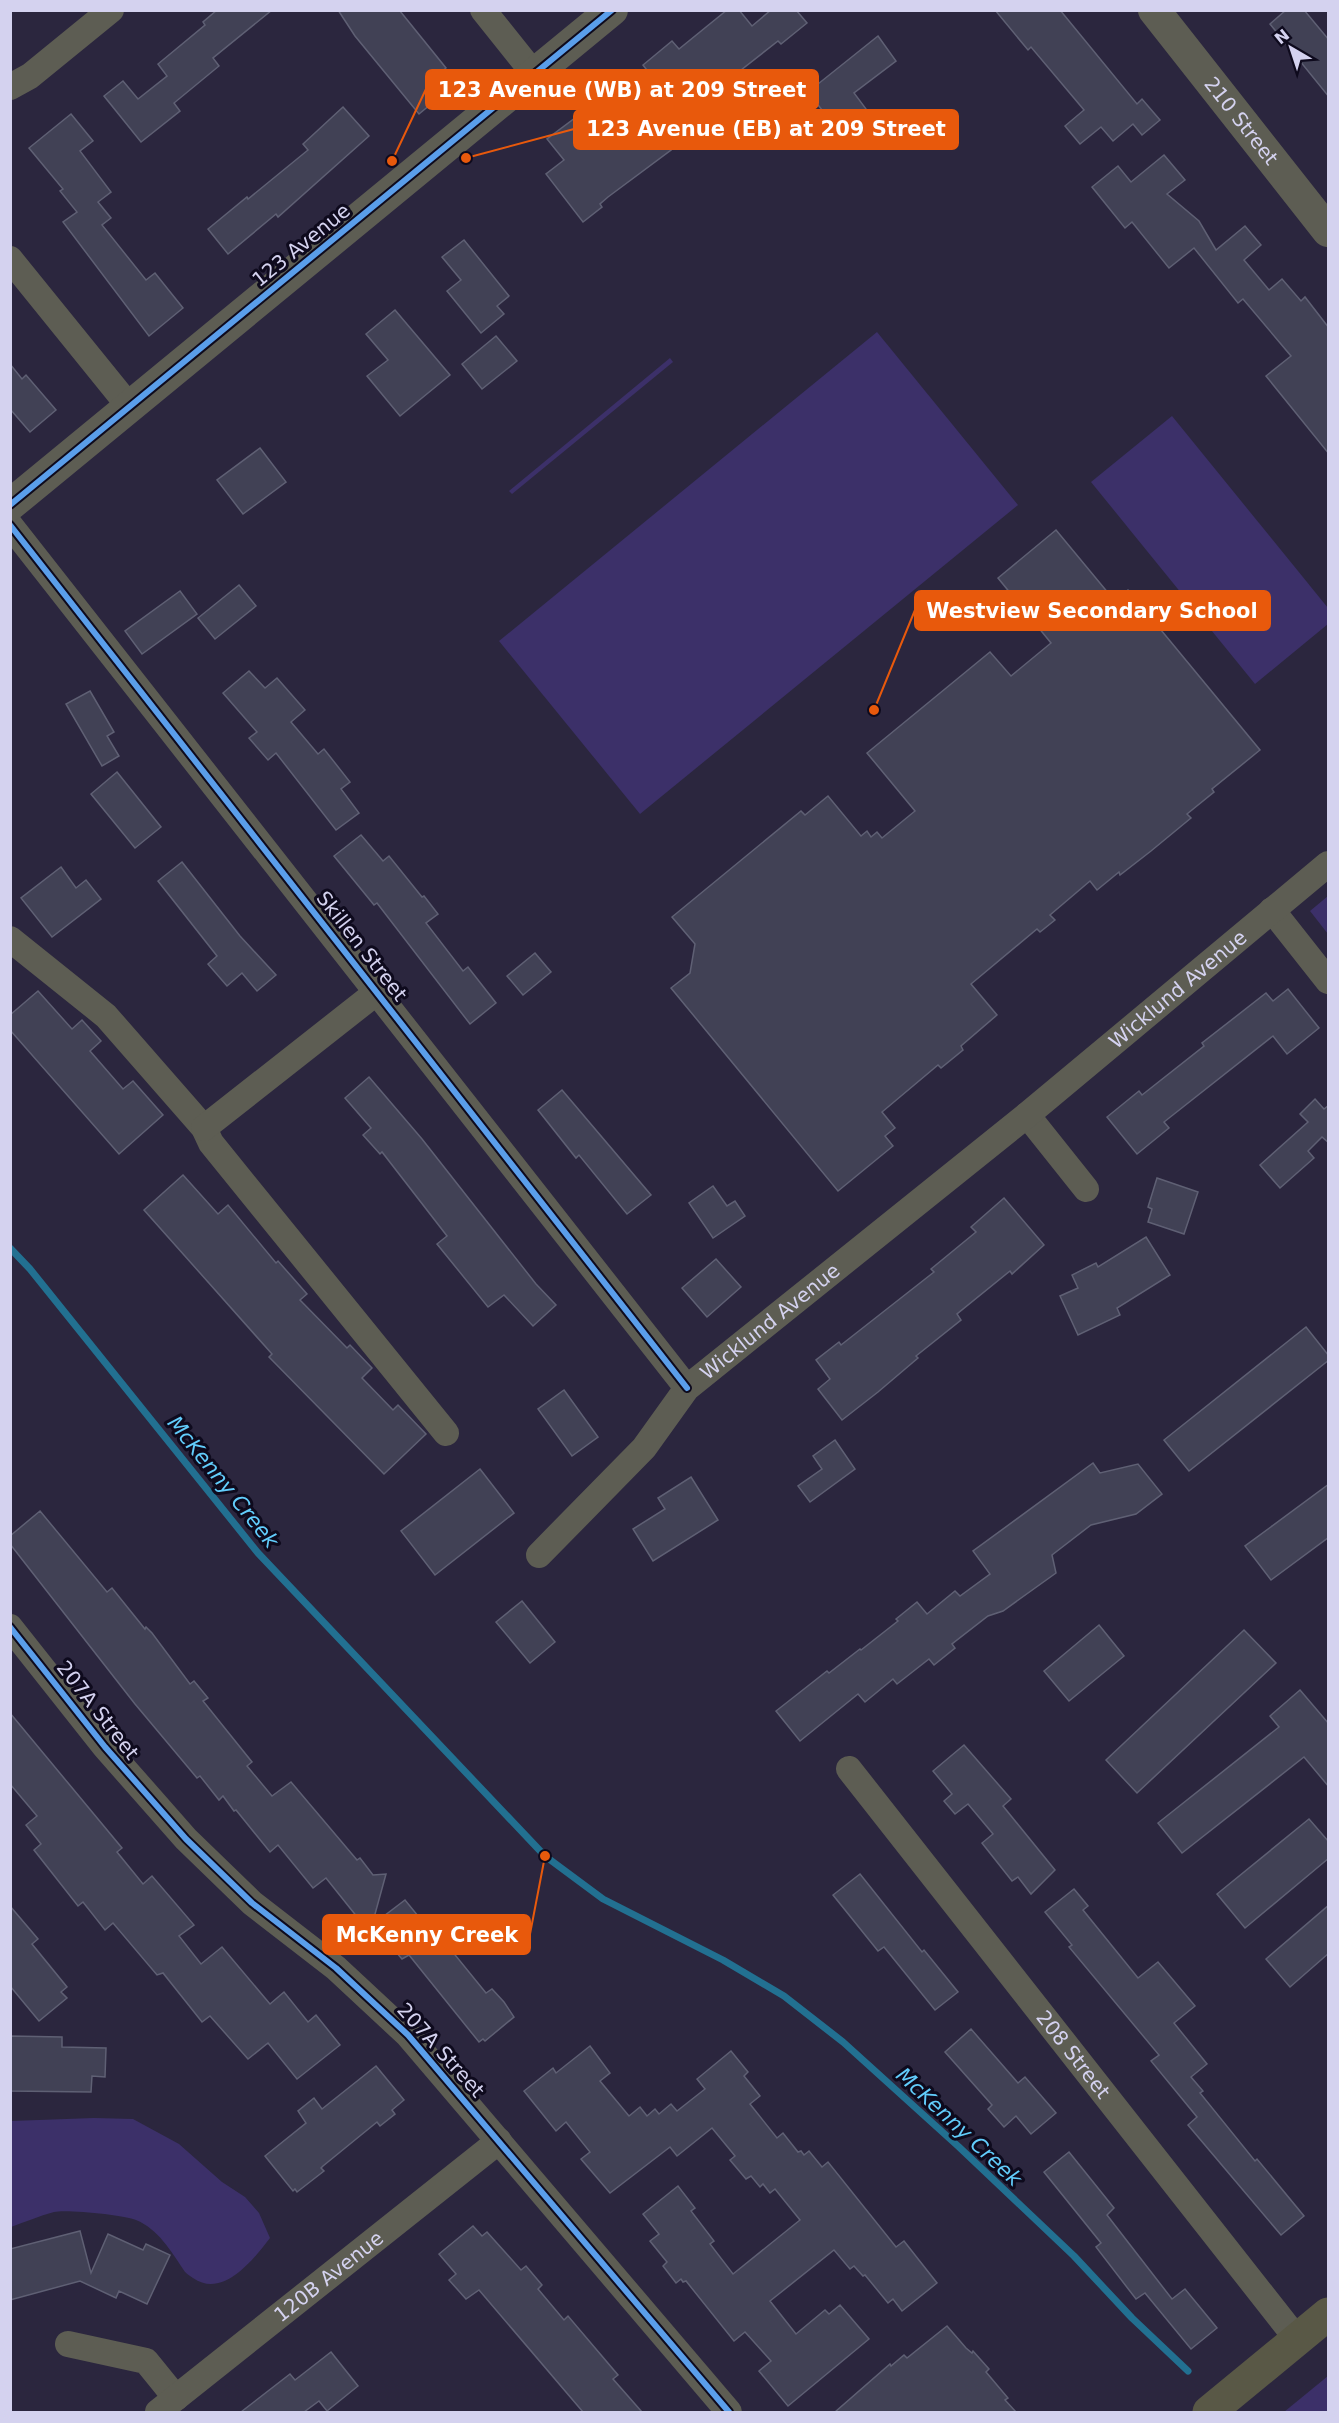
<svg xmlns="http://www.w3.org/2000/svg" width="1339" height="2423" font-family="'DejaVu Sans',sans-serif">
<style>
.green{fill:#3c3069}
.lines{fill:none;stroke-linecap:round;stroke-linejoin:round}
.stream{stroke:#227091;stroke-width:7}
.building{fill:#414155;stroke:#5f6074;stroke-width:1.5}
.minor{stroke:#5d5d53;stroke-width:26}
.tertiary{stroke:#5d5d53;stroke-width:32}
.secondary{stroke:#595846;stroke-width:33}
.cycleway-casing{stroke:#0e0a1d;stroke-width:10}
.cycleway{stroke:#5a9eea;stroke-width:6}
.labels{text-anchor:middle;stroke-width:6;stroke-linejoin:round;paint-order:stroke}
.street-label{font-size:20px;fill:#d4d2ef;stroke:#0e0a1d}
.water-label{font-size:21px;font-style:italic;fill:#62cdfc;stroke:#0e0a1d}
.leader{fill:none;stroke:#e8590c;stroke-width:2}
.callout-dot{fill:#e8590c;stroke:#0e0a1d;stroke-width:2}
.callout{fill:#e8590c;stroke:#e8590c;stroke-width:2}
.callout-label{font-size:21px;text-anchor:middle;font-weight:bold;fill:#fff}
</style>
<rect width="100%" height="100%" fill="#2b263e"/>
<!-- green -->
<g class="green">
<polygon points="877,332 1018,505 640,814 499,641"/>
<polygon points="670,358 673,362 512,494 509,491"/>
<polygon points="1172,416 1328,608 1328,624 1255,684 1091,482"/>
<polygon points="1328,896 1328,934 1310,911"/>
<path d="M94,2118l39,1 46,25 43,38 23,15 14,16 11,25c-17,22 -47,61 -77,40 -4,-3 -8,-5 -10,-9 -12,-18 -25,-40 -47,-49 -11,-5 -71,-11 -82,-8 -15,4 -29,10 -43,15v-106z"/>
<polygon points="1328,2376 1328,2412 1284,2412"/>
</g>
<g class="lines">
<!-- stream -->
<polyline class="stream" points="10,1248 30,1269 258,1553 545,1856 603,1899 723,1960 784,1996 843,2042 959,2147 1074,2256 1132,2318 1188,2371"/>
</g>
<!-- building -->
<g class="building">
<polygon points="217,10 272,10 213,58 219,66 174,103 180,111 141,142 104,96 123,81 138,99 167,76 158,64 205,25 203,22"/>
<polygon points="338,10 400,11 446,68 436,76 448,90 419,114 355,36"/>
<polygon points="727,10 739,10 752,26 771,10 796,10 807,23 781,44 778,41 727,81 720,73 652,127 671,150 608,197 600,204 602,207 583,222 546,174 564,160 547,139 599,100 614,119 648,91 644,86 653,78 643,65 672,41 679,49"/>
<polygon points="995,10 1060,10 1137,104 1142,99 1160,120 1142,135 1133,124 1113,141 1101,127 1080,144 1065,126 1084,110 1031,47 1028,50"/>
<polygon points="1286,10 1304,10 1329,40 1329,97 1270,24"/>
<polygon points="878,36 896,61 854,93 875,121 847,142 808,92"/>
<polygon points="343,107 369,136 278,217 276,214 228,254 208,229 247,197 248,199 308,150 303,144"/>
<polygon points="71,114 93,141 80,151 111,192 98,202 111,218 102,225 146,280 155,273 183,308 149,336 63,222 77,212 60,191 63,189 29,148"/>
<polygon points="1164,155 1185,180 1167,194 1199,221 1216,250 1245,226 1261,245 1244,260 1269,290 1282,279 1301,301 1305,297 1329,328 1329,454 1266,376 1291,356 1243,299 1238,303 1194,248 1169,268 1132,222 1125,228 1092,187 1118,166 1131,182"/>
<polygon points="464,240 509,296 497,306 504,314 481,333 447,291 461,280 442,257"/>
<polygon points="395,310 450,375 400,416 367,376 388,360 366,334"/>
<polygon points="496,336 517,361 482,389 462,364"/>
<polygon points="10,364 22,379 26,375 56,410 30,432 10,409"/>
<polygon points="260,448 286,482 243,514 217,480"/>
<polygon points="1056,530 1114,600 1128,590 1260,750 1212,789 1214,792 1187,814 1191,818 1151,851 1120,875 1119,872 1097,890 1090,881 1050,915 1055,920 1040,932 1037,929 971,984 997,1015 961,1046 963,1050 941,1068 938,1065 882,1112 895,1128 885,1136 893,1146 838,1191 671,988 690,973 695,944 672,917 801,811 805,815 828,796 861,836 867,831 871,837 877,832 882,838 915,811 867,753 990,652 1011,676 1051,643 998,578"/>
<polygon points="239,585 256,606 215,639 198,618"/>
<polygon points="180,591 197,614 142,654 125,631"/>
<polygon points="249,671 265,688 277,678 305,710 291,722 318,754 324,749 350,782 341,789 359,813 336,830 276,753 268,760 249,738 257,732 223,693"/>
<polygon points="90,691 114,732 107,736 119,756 102,766 66,704"/>
<polygon points="117,772 161,827 135,848 91,794"/>
<polygon points="361,835 383,861 389,856 422,897 424,896 438,914 426,923 463,971 468,967 496,1003 470,1024 377,903 374,905 334,856"/>
<polygon points="182,862 240,936 276,975 257,991 242,973 227,986 208,964 217,956 158,881"/>
<polygon points="61,867 76,888 86,880 101,899 52,937 21,898"/>
<polygon points="535,953 551,972 523,995 507,976"/>
<polygon points="1288,989 1319,1028 1287,1054 1273,1036 1164,1122 1169,1128 1137,1154 1107,1117 1139,1091 1142,1095 1204,1046 1202,1043 1266,993 1273,1001"/>
<polygon points="38,991 72,1029 82,1020 101,1041 90,1051 123,1089 133,1081 163,1115 119,1154 10,1030 10,1015"/>
<polygon points="369,1077 422,1139 536,1284 556,1305 533,1326 504,1295 488,1307 437,1244 447,1236 382,1152 380,1154 363,1135 371,1128 345,1098"/>
<polygon points="562,1090 651,1195 627,1214 579,1155 576,1158 538,1110"/>
<polygon points="1315,1099 1324,1109 1329,1105 1329,1143 1322,1137 1308,1151 1314,1158 1280,1188 1260,1165 1308,1122 1300,1114"/>
<polygon points="183,1175 218,1214 228,1205 276,1263 278,1261 307,1294 300,1300 347,1348 350,1345 372,1368 362,1378 393,1410 398,1405 426,1434 384,1474 269,1357 272,1354 144,1210"/>
<polygon points="1157,1178 1198,1192 1184,1234 1148,1222 1152,1209 1148,1207"/>
<polygon points="713,1186 727,1206 735,1201 745,1216 713,1238 689,1203"/>
<polygon points="1004,1198 1044,1245 1012,1274 1010,1271 957,1314 961,1320 916,1356 918,1358 878,1392 842,1420 818,1389 830,1379 816,1360 839,1342 841,1345 934,1272 931,1269 976,1232 971,1227"/>
<polygon points="1146,1237 1170,1275 1117,1308 1120,1315 1078,1335 1060,1296 1078,1288 1072,1275 1096,1263 1098,1267"/>
<polygon points="716,1259 741,1287 707,1317 682,1288"/>
<polygon points="1306,1327 1329,1356 1329,1360 1189,1471 1164,1440"/>
<polygon points="564,1390 598,1437 572,1456 538,1409"/>
<polygon points="835,1440 855,1469 810,1502 798,1486 822,1469 813,1456"/>
<polygon points="1093,1463 1100,1473 1138,1464 1162,1494 1136,1514 1091,1525 1052,1555 1056,1573 1003,1611 988,1616 952,1644 955,1648 934,1665 929,1659 897,1684 893,1679 865,1702 858,1694 800,1741 776,1711 827,1671 829,1673 860,1649 861,1650 898,1621 896,1619 917,1602 927,1614 955,1591 960,1596 990,1574 973,1551"/>
<polygon points="480,1469 514,1513 435,1575 401,1531"/>
<polygon points="691,1477 718,1520 653,1561 633,1529 665,1509 658,1498"/>
<polygon points="1329,1484 1329,1537 1271,1580 1245,1546"/>
<polygon points="40,1511 107,1592 112,1588 145,1629 146,1627 152,1633 190,1684 194,1681 208,1698 203,1701 252,1762 247,1766 272,1796 291,1782 357,1860 360,1858 373,1875 386,1874 372,1925 405,1900 440,1943 443,1940 486,1993 492,1989 504,2002 514,2017 485,2041 483,2039 479,2042 409,1955 402,1959 391,1946 389,1948 363,1916 358,1918 326,1878 313,1888 278,1845 270,1852 236,1810 234,1811 223,1796 219,1800 200,1776 197,1778 135,1704 10,1544 10,1536"/>
<polygon points="522,1601 555,1642 530,1663 496,1622"/>
<polygon points="1099,1625 1124,1656 1069,1701 1044,1671"/>
<polygon points="1244,1630 1276,1663 1137,1793 1106,1760"/>
<polygon points="1300,1690 1329,1724 1329,1787 1304,1757 1182,1853 1158,1823 1279,1727 1270,1716"/>
<polygon points="10,1713 122,1848 117,1852 143,1884 152,1876 194,1925 179,1936 201,1964 222,1947 270,2004 284,1992 308,2022 316,2015 340,2045 297,2079 268,2043 248,2059 210,2016 202,2022 163,1973 157,1975 113,1923 105,1930 83,1902 78,1906 34,1850 41,1844 26,1825 37,1816 10,1784"/>
<polygon points="964,1745 1011,1799 1003,1806 1055,1870 1031,1894 1018,1877 1012,1881 982,1843 993,1834 968,1804 955,1814 944,1801 952,1794 933,1771"/>
<polygon points="1309,1819 1329,1842 1329,1858 1245,1928 1217,1894"/>
<polygon points="860,1874 922,1952 924,1950 958,1992 935,2010 884,1947 878,1951 833,1895"/>
<polygon points="1074,1889 1088,1906 1083,1910 1138,1978 1158,1962 1195,2006 1174,2023 1207,2064 1191,2077 1203,2091 1200,2093 1255,2161 1257,2159 1304,2216 1281,2235 1188,2125 1197,2117 1151,2061 1159,2055 1069,1947 1072,1945 1045,1912"/>
<polygon points="1329,1905 1329,1953 1290,1987 1266,1959"/>
<polygon points="10,1906 38,1939 32,1944 67,1987 61,1992 67,1998 39,2021 10,1986"/>
<polygon points="971,2029 1018,2083 1025,2077 1056,2113 1031,2134 1016,2116 1004,2127 988,2109 992,2105 945,2052"/>
<polygon points="10,2036 62,2037 62,2047 106,2048 105,2077 92,2076 91,2092 10,2091"/>
<polygon points="590,2046 610,2073 600,2081 629,2116 640,2107 647,2116 655,2109 659,2114 671,2104 677,2111 705,2089 697,2079 731,2051 748,2072 744,2076 760,2096 750,2104 777,2138 783,2133 798,2152 801,2151 804,2155 809,2151 822,2167 828,2162 896,2247 904,2241 937,2283 902,2311 893,2299 888,2303 865,2275 863,2276 854,2266 850,2269 834,2250 770,2301 796,2334 825,2310 829,2314 840,2305 869,2339 788,2406 759,2371 771,2361 745,2332 734,2341 686,2281 683,2282 681,2279 676,2283 663,2266 667,2262 650,2241 659,2234 643,2214 678,2186 695,2208 691,2211 714,2241 710,2244 733,2274 800,2220 775,2189 770,2193 763,2184 760,2187 751,2176 746,2179 730,2160 735,2156 712,2128 677,2156 670,2147 610,2193 581,2159 590,2152 566,2122 556,2131 524,2091 553,2068 556,2073"/>
<polygon points="376,2066 404,2100 392,2110 395,2114 380,2126 377,2122 323,2166 321,2168 324,2171 297,2192 295,2189 293,2191 265,2156 306,2123 298,2111 314,2098 322,2109"/>
<polygon points="1069,2152 1114,2208 1107,2215 1172,2299 1185,2289 1217,2328 1191,2349 1145,2293 1136,2299 1096,2247 1101,2243 1044,2172"/>
<polygon points="473,2226 482,2236 487,2232 521,2270 526,2266 542,2285 538,2289 564,2320 568,2316 618,2375 613,2379 642,2412 583,2412 479,2290 466,2299 449,2280 456,2274 439,2254"/>
<polygon points="80,2231 91,2273 108,2234 143,2250 146,2244 170,2255 147,2304 119,2291 116,2298 80,2281 10,2300 10,2249"/>
<polygon points="947,2326 966,2348 972,2353 973,2351 989,2369 986,2372 1008,2398 1005,2400 1016,2412 835,2412 890,2364 891,2366 904,2355 907,2358"/>
<polygon points="331,2352 358,2386 327,2411 319,2401 304,2412 241,2412 290,2374 295,2380"/>
</g>
<g class="lines">
<!-- minor -->
<g class="minor">
<polyline points="483,10 535,75"/>
<polyline points="10,87 30,76 111,10"/>
<polyline points="10,259 129,406"/>
<polyline points="10,525 687,1388"/>
<polyline points="1272,910 1328,981"/>
<polyline points="10,939 106,1016 204,1128 211,1143 446,1433"/>
<polyline points="1027,1115 1086,1189"/>
<polyline points="204,1128 377,992"/>
<path id="s1" d="M539,1555l105,-107 43,-60 340,-273 301,-251"/>
<polyline points="10,1627 105,1747 186,1839 252,1903 336,1968 408,2035 729,2412"/>
<path id="s2" d="M849,1769l448,570"/>
<polyline points="68,2344 146,2361 176,2398"/>
<path id="s3" d="M158,2412l341,-271"/>
</g>
<!-- tertiary -->
<g class="tertiary">
<path id="s4" d="M1154,10l174,221"/>
<polyline points="10,505 612,10"/>
</g>
<!-- secondary -->
<polyline class="secondary" points="1209,2412 1328,2314"/>
<defs>
<g id="cycleway">
<polyline points="10,505 612,10"/>
<polyline points="10,525 687,1388"/>
<polyline points="10,1627 105,1747 186,1839 252,1903 336,1968 408,2035 729,2412"/>
</g>
</defs>
<!-- cycleway casing -->
<use href="#cycleway" class="cycleway-casing"/>
<!-- cycleway -->
<use href="#cycleway" class="cycleway"/>
</g>
<g class="labels">
<!-- street labels -->
<g class="street-label">
<text dy="7" stroke="none"><textPath href="#s4" startOffset="141">210 Street</textPath></text>
<text transform="translate(301 245) rotate(-39)" y="7">123 Avenue</text>
<text transform="translate(362 946) rotate(52)" y="7">Skillen Street</text>
<text dy="7" stroke="none"><textPath href="#s1" startOffset="856">Wicklund Avenue</textPath></text>
<text dy="7" stroke="none"><textPath href="#s1" startOffset="330">Wicklund Avenue</textPath></text>
<text transform="translate(98 1710) rotate(52)" y="7">207A Street</text>
<text transform="translate(441 2050) rotate(48)" y="7">207A Street</text>
<text dy="7" stroke="none"><textPath href="#s2" startOffset="363">208 Street</textPath></text>
<text dy="7" stroke="none"><textPath href="#s3" startOffset="218">120B Avenue</textPath></text>
</g>
<!-- water labels -->
<g class="water-label">
<text transform="translate(223 1482) rotate(51)" y="7">McKenny Creek</text>
<text transform="translate(959 2127) rotate(43)" y="7">McKenny Creek</text>
</g>
</g>
<!-- callouts -->
<path class="leader" d="M392 161L426 89M466 158L574 129M874 710L915 610M545 1856L530 1934"/>
<g class="callout-dot">
<circle cx="392" cy="161" r="6"/>
<circle cx="466" cy="158" r="6"/>
<circle cx="874" cy="710" r="6"/>
<circle cx="545" cy="1856" r="6"/>
</g>
<g class="callout">
<rect x="426" y="70" width="392" height="39" rx="6"/>
<rect x="574" y="110" width="384" height="39" rx="6"/>
<rect x="915" y="591" width="355" height="39" rx="6"/>
<rect x="323" y="1915" width="207" height="39" rx="6"/>
</g>
<g class="callout-label">
<text x="622" y="97">123 Avenue (WB) at 209 Street</text>
<text x="766" y="136">123 Avenue (EB) at 209 Street</text>
<text x="1092" y="618">Westview Secondary School</text>
<text x="427" y="1942">McKenny Creek</text>
</g>
<!-- border -->
<rect width="1339" height="2423" fill="none" stroke="#d4d2ef" stroke-width="24"/>
<!-- north arrow -->
<g transform="translate(1291 48) rotate(321)" stroke="#0e0a1d" stroke-width="4.5" paint-order="stroke">
<path d="M0-4.5L10 22L0 15L-10 22Z" fill="#d4d2ef"/>
<text y="-9" font-size="16" font-weight="bold" text-anchor="middle" fill="#d4d2ef">N</text>
</g>
</svg>
